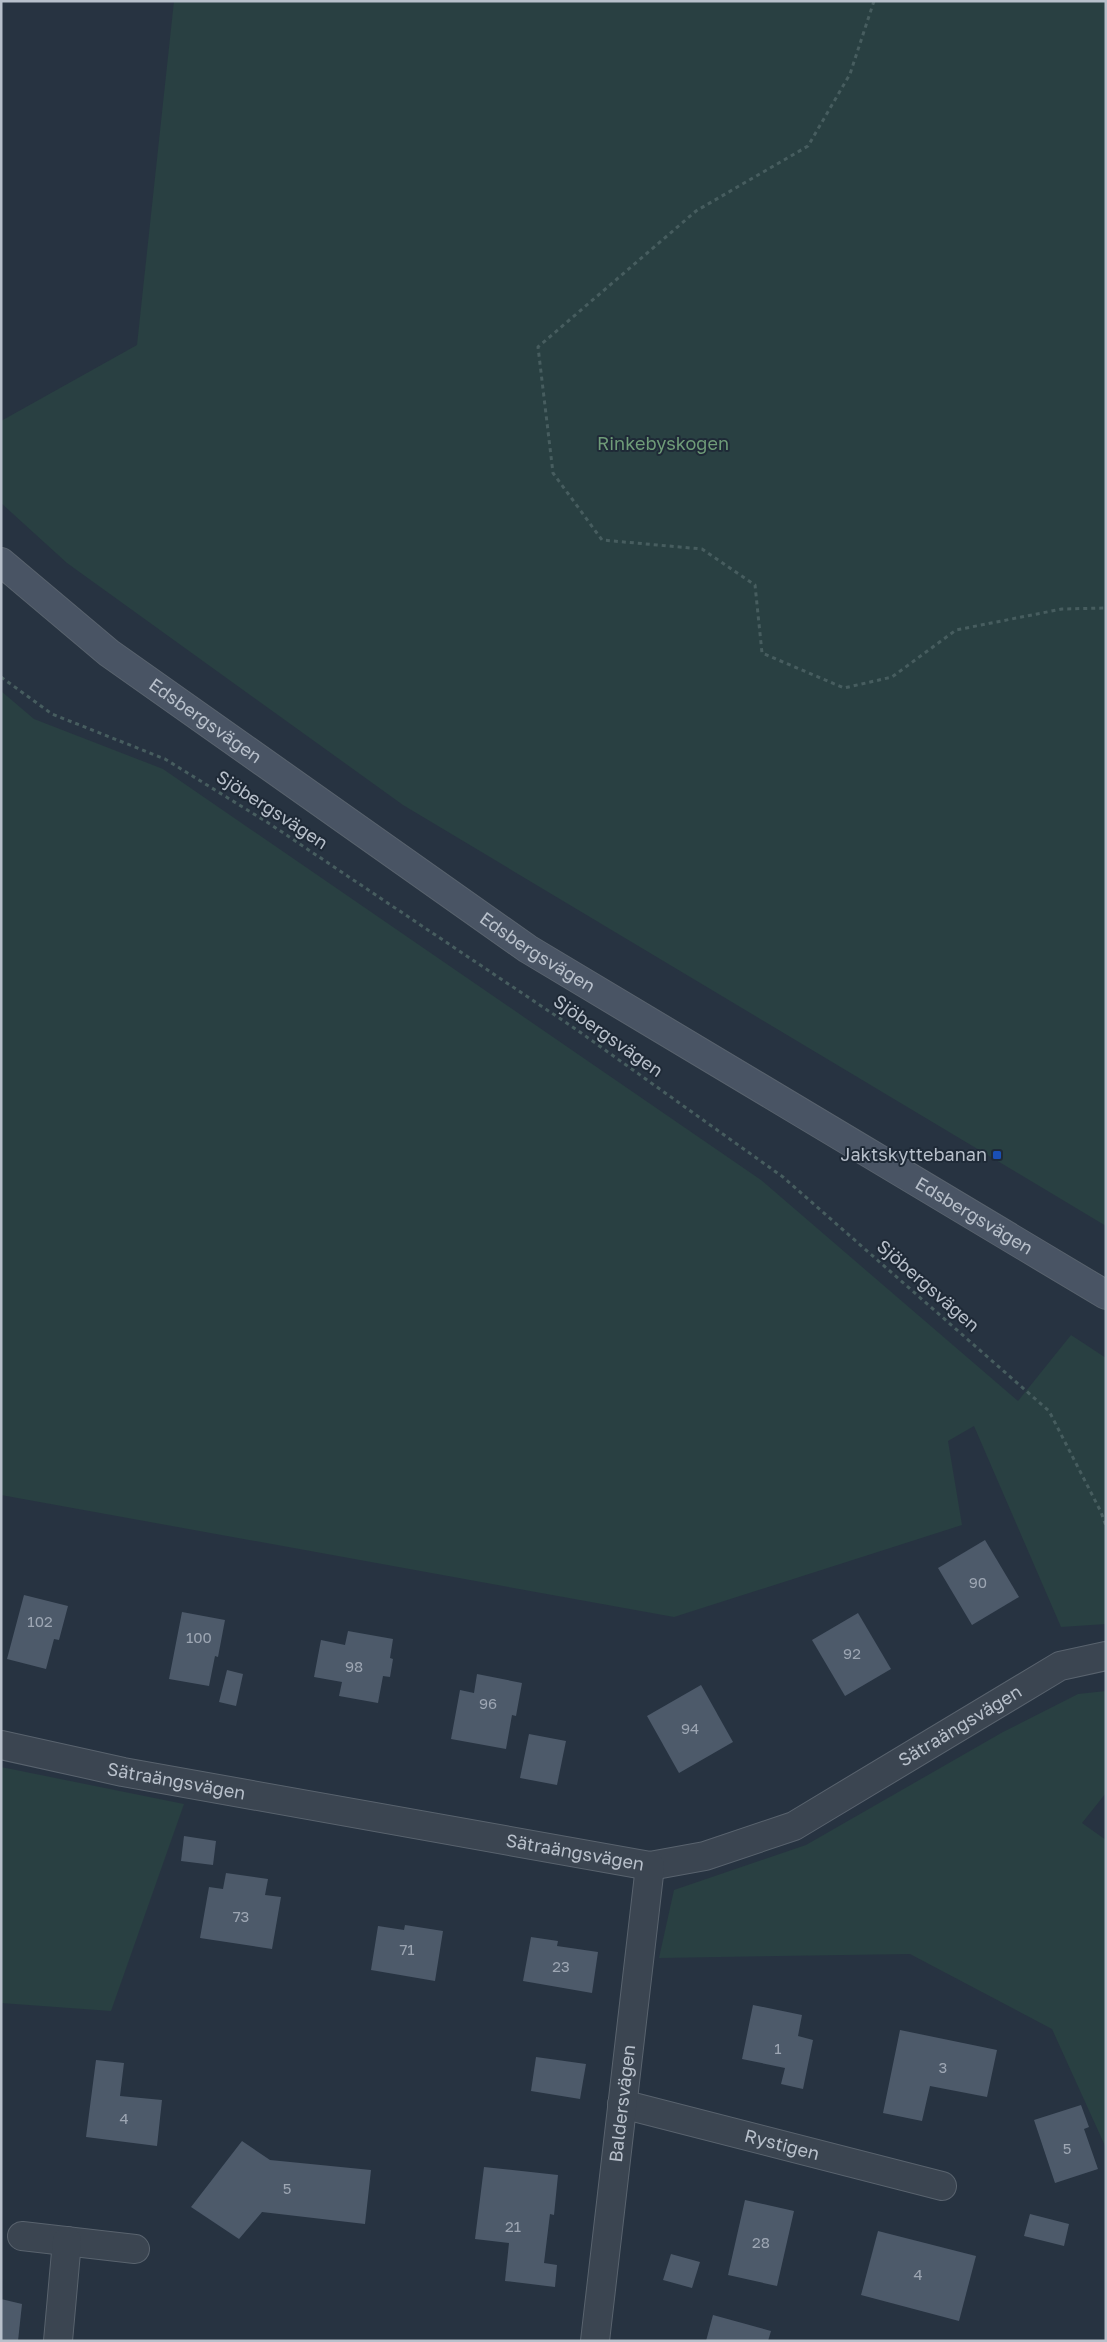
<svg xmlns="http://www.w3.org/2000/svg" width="1107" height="2342" font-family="'Golos Text',sans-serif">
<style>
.green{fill:#294042}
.building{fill:#4d5a6a}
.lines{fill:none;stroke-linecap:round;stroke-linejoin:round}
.street-casing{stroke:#59636e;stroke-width:30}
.secondary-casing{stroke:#59636e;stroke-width:30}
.path{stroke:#475d5f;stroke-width:3;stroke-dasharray:4 4;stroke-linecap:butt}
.street{stroke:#3b4551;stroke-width:28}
.secondary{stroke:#495464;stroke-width:28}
.transit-dot{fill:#1a4fb4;stroke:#1f2a37;stroke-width:2}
.labels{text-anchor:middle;stroke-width:4;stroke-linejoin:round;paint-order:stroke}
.number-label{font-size:15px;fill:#9da6b3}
.park-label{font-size:18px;fill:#6f9c78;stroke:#1f2a37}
.street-label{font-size:18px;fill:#b8c0cb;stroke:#1f2a37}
.poi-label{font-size:18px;fill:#b8c0cb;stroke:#1f2a37;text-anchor:end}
</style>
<rect width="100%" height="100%" fill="#273341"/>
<!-- green -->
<g class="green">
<polygon points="174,1 1106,1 1106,1226 403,805 67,563 1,503 1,421 137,345"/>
<polygon points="1,691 34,719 163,769 761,1180 1018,1401 1071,1335 1106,1358 1106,1624 1061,1627 974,1426 948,1441 962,1525 674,1617 1,1495"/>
<polygon points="1106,1691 1106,1793 1082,1823 1106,1840 1106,2148 1052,2029 910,1954 659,1958 674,1890 806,1845 1003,1732 1078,1694"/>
<polygon points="1,1767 184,1804 111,2011 1,2003"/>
</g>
<!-- building -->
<g class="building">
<polygon points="985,1540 1019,1597 972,1625 938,1568"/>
<polygon points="24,1595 68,1606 59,1640 54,1639 46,1669 7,1659"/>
<polygon points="182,1612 225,1620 218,1657 215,1656 209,1686 169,1679"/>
<polygon points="858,1613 891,1669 845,1696 812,1640"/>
<polygon points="348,1631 393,1639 390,1658 393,1659 390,1677 383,1676 378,1703 339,1696 342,1682 314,1677 321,1640 345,1645"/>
<polygon points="227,1670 243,1674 236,1706 219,1702"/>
<polygon points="477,1674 522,1683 516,1716 512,1715 506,1749 451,1739 460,1690 474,1693"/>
<polygon points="701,1685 733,1742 679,1773 647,1716"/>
<polygon points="529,1734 566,1741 557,1785 520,1778"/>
<polygon points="184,1836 216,1841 213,1865 181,1861"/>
<polygon points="226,1873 268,1879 265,1895 281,1897 272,1949 200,1938 209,1887 223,1889"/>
<polygon points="405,1925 443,1931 435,1981 371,1970 378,1926 404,1930"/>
<polygon points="531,1937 558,1941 557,1946 598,1952 592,1993 523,1981"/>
<polygon points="753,2005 802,2015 798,2036 813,2040 803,2089 781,2084 785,2068 742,2059"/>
<polygon points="900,2030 997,2050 987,2097 930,2086 922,2121 883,2113"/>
<polygon points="536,2057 586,2064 580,2099 531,2091"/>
<polygon points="96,2060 124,2063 120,2096 162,2100 157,2146 86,2137"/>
<polygon points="1081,2105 1089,2127 1084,2129 1098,2169 1055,2183 1034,2120"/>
<polygon points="242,2141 270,2160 371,2170 365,2224 262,2212 239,2239 191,2207"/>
<polygon points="484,2167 558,2175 554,2215 550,2214 544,2263 557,2265 555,2287 505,2281 509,2243 475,2239"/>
<polygon points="745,2200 794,2211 777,2286 728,2275"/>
<polygon points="1030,2214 1069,2224 1064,2246 1024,2236"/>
<polygon points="878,2231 976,2256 959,2321 861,2295"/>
<polygon points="671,2254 700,2262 692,2288 663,2280"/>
<polygon points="1,2299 22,2304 18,2341 1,2341"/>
<polygon points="713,2315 771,2331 768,2341 706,2341"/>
</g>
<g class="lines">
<defs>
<g id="street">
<path id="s1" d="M1,1745l122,27 527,94 55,-10 89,-30 266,-160 46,-10"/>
<path id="s2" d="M622,2104l320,82"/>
<polyline points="22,2236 135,2249"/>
<polyline points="58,2341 67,2241"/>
<path id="s3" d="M595,2341l55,-475"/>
</g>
<g id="secondary">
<path id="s4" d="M1,562l108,91 419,296 578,346"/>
</g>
</defs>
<!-- street casing -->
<use href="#street" class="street-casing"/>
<!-- secondary casing -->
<use href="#secondary" class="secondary-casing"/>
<!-- path -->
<g class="path">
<polyline points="874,1 850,74 808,146 696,211 538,347 553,473 602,540 702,549 755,585 762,653 844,688 892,677 956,630 1062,609 1106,608"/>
<polyline points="1,677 52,714 165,759 270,824 577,1030 783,1177 1049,1411 1101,1512 1106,1526"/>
</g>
<!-- street -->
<use href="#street" class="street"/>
<!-- secondary -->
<use href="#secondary" class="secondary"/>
</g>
<!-- markers -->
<rect class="transit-dot" x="992" y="1150" width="10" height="10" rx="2.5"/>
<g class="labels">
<!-- number labels -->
<g class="number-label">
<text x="978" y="1588">90</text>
<text x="40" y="1627">102</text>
<text x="199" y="1643">100</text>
<text x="852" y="1659">92</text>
<text x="354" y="1672">98</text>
<text x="488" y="1709">96</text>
<text x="690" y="1734">94</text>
<text x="241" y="1922">73</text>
<text x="407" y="1955">71</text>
<text x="561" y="1972">23</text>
<text x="778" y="2054">1</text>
<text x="943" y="2073">3</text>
<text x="124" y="2124">4</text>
<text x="1067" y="2154">5</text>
<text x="287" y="2194">5</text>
<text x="513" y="2232">21</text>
<text x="761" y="2248">28</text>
<text x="918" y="2280">4</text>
</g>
<!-- park labels -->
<g class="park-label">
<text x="663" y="450">Rinkebyskogen</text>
</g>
<!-- street labels -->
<g class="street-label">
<text dy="6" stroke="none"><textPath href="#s4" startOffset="259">Edsbergsvägen</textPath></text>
<text transform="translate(272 810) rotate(33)" y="6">Sjöbergsvägen</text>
<text dy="6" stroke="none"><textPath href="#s4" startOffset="664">Edsbergsvägen</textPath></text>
<text transform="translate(608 1036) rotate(35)" y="6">Sjöbergsvägen</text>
<text dy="6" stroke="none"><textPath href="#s4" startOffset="1174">Edsbergsvägen</textPath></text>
<text transform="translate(928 1286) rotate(41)" y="6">Sjöbergsvägen</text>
<text dy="6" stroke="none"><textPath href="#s1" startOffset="1004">Sätraängsvägen</textPath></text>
<text dy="6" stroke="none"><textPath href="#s1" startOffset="179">Sätraängsvägen</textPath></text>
<text dy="6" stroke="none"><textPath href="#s1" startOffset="584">Sätraängsvägen</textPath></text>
<text dy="6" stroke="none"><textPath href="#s3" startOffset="239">Baldersvägen</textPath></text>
<text dy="6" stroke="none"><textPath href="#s2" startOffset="165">Rystigen</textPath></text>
</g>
<!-- poi labels -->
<g class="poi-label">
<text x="987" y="1161">Jaktskyttebanan</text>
</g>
</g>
<!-- border -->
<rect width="1107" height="2342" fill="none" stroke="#b8c0cb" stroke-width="5"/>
</svg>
